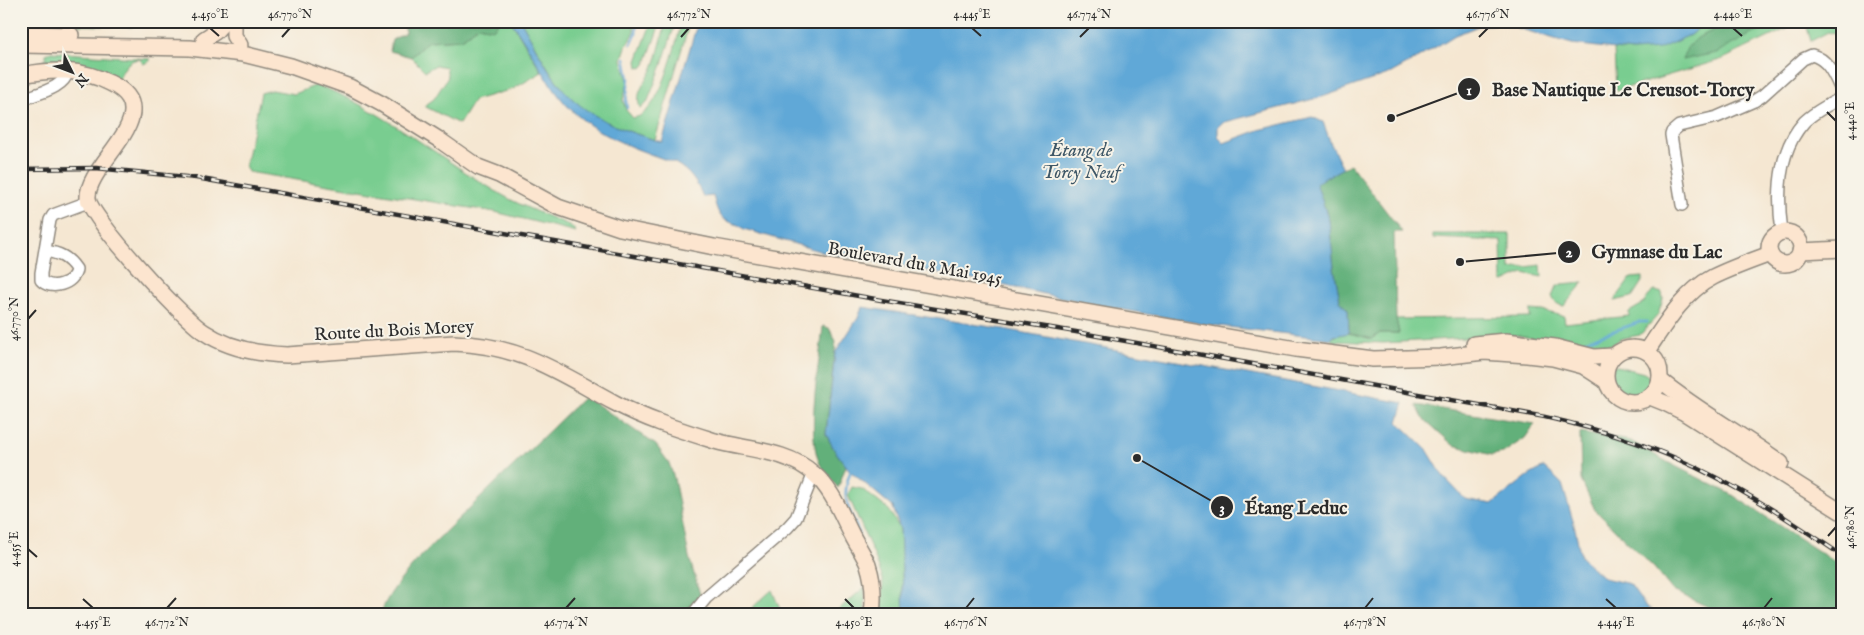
<svg xmlns="http://www.w3.org/2000/svg" width="1864" height="635" font-family="'IM FELL English',serif">
<style>
.green{fill:#79cd90;stroke:#527c5e}
.forest{fill:#62b07a;stroke:#466e52}
.water{fill:#60a8d7;stroke:#466a81}
.lines{fill:none;stroke-linecap:round;stroke-linejoin:round}
.stream{stroke:#60a8d7;stroke-width:2.5}
.street-casing{stroke:#90897e;stroke-width:14}
.secondary-casing{stroke:#90897e;stroke-width:18}
.street{stroke:#fff;stroke-width:11}
.secondary{stroke:#fce5cf;stroke-width:15}
.rail-casing{stroke:#2b2b2b;stroke-width:4.5}
.rail{stroke:#f7f3e8;stroke-width:2.5;stroke-dasharray:8;stroke-linecap:butt}
.ticks{fill:none;stroke:#2b2b2b;stroke-width:2}
.labels{text-anchor:middle;stroke-width:4;stroke-linejoin:round;paint-order:stroke}
.street-label{font-size:18px;fill:#2b2b2b;stroke:#f7f3e8}
.water-label{font-size:19px;font-style:italic;fill:#3e5767;stroke:#f7f3e8}
.leader{fill:none;stroke:#2b2b2b;stroke-width:2}
.callout-dot{fill:#2b2b2b;stroke:#f7f3e8;stroke-width:2}
.mark-label{font-size:15px;text-anchor:middle;font-weight:bold;fill:#fff}
.callout-label{font-size:19px;text-anchor:middle;font-weight:bold;fill:#2b2b2b;stroke:#f7f3e8;stroke-width:4;stroke-linejoin:round;paint-order:stroke}
.neatline{fill:none;stroke:#2b2b2b;stroke-width:2}
.ticks-label{font-size:12px;text-anchor:middle;fill:#2b2b2b}
</style>
<rect width="100%" height="100%" fill="#f7f3e8"/>
<filter id="ink" filterUnits="userSpaceOnUse"><feTurbulence type="fractalNoise" baseFrequency=".02" numOctaves="2"/><feDisplacementMap in="SourceGraphic" scale="10" xChannelSelector="R" yChannelSelector="G"/><feConvolveMatrix kernelMatrix="1 2 1 2 8 2 1 2 1" color-interpolation-filters="sRGB"/></filter>
<filter id="wash" filterUnits="userSpaceOnUse"><feTurbulence type="fractalNoise" baseFrequency=".0096" numOctaves="4" result="noise"/><feDisplacementMap in="SourceGraphic" scale="20" xChannelSelector="R" yChannelSelector="G"/><feGaussianBlur stdDeviation="1.12" result="paint"/><feColorMatrix in="noise" values="0 0 0 0 0 0 0 0 0 0 0 0 0 0 0 0 0 1.4 0 .05"/><feComposite in="paint" operator="in"/></filter>
<g filter="url(#wash)">
<rect width="100%" height="100%" fill="#f5e7d2"/>
<!-- green -->
<g class="green">
<polygon points="21,21 134,21 133,27 21,23"/>
<polygon points="500,21 511,21 542,72 513,89 474,100 459,124 424,106 434,99 448,77 446,67 436,65 425,71 411,57 428,41 462,39 478,26 493,29"/>
<path d="M521,21h113v13l-7,10 -5,15 6,22 -5,19 3,10 7,8c28,-3 42,-74 49,-97h8l-35,119c-35,-11 -73,-24 -96,-56 -14,-19 -26,-42 -38,-63z"/>
<polygon points="652,21 661,21 646,63 642,68 638,67 637,61"/>
<path d="M666,21h10l-14,44 -15,38 -7,5c-6,-17 7,-26 13,-40 6,-15 9,-31 13,-47z"/>
<polygon points="1707,21 1803,21 1723,59 1616,91 1614,49 1633,51 1690,35"/>
<polygon points="1805,21 1843,21 1843,31 1837,35 1828,32 1811,41"/>
<path d="M51,52l99,7v2l-7,3 -3,-5c-12,0 -17,10 -22,21l-71,-15 -4,-5h3v-6z"/>
<path d="M317,85c68,25 125,76 187,111 21,12 45,20 67,30l5,6 -81,-20 -247,-40 -3,-6 16,-73 11,-3 22,4z"/>
<polygon points="1433,234 1510,234 1510,269 1541,265 1542,277 1523,273 1504,282 1502,281 1501,241 1433,238"/>
<polygon points="1643,277 1643,280 1632,297 1614,301 1631,278"/>
<path d="M1584,282l-20,24c-7,-1 -9,-4 -12,-9l4,-10 6,-3z"/>
<path d="M1653,290l9,3 1,6 -5,16 -18,20 -20,4 -5,4 -20,7 -80,-15 -131,8 -52,-2 -1,-2c13,-10 27,-4 40,0l9,-6h19l-3,-14 134,-2v-7l12,1 22,5 1,7 64,-7v-4l14,-8z"/>
<path d="M1613,365l31,8 10,7c-14,28 -49,15 -41,-15z"/>
<polygon points="852,487 862,489 889,510 900,529 904,614 881,614 883,580 874,555 848,495"/>
<polygon points="865,587 865,614 833,614"/>
<polygon points="772,590 782,614 745,614"/>
</g>
<!-- forest -->
<g class="forest">
<polygon points="405,21 500,21 493,29 478,26 462,39 428,41 411,57 390,51 392,40 405,33"/>
<polygon points="1734,21 1770,21 1765,27 1716,53 1682,60 1688,46 1699,37"/>
<polygon points="1350,164 1402,232 1394,232 1396,319 1399,333 1380,333 1372,339 1349,333 1348,310 1340,301 1334,268 1329,220 1316,183"/>
<path d="M823,326l6,2 7,13 -10,93 9,17 11,15 -8,22c-6,-7 -14,-16 -18,-24 -15,-31 0,-103 3,-138z"/>
<path d="M585,396l71,49 13,18 5,15 15,79 11,37 -3,20h-316c8,-33 75,-92 100,-117 35,-34 69,-67 104,-101z"/>
<polygon points="1416,405 1535,424 1525,438 1503,453 1492,455 1453,445 1423,418"/>
<polygon points="1580,433 1631,441 1669,463 1731,494 1843,567 1843,614 1724,614 1673,591 1655,569 1595,510 1581,480"/>
</g>
<!-- water -->
<g class="water">
<path d="M511,21h10c12,21 23,44 38,63 25,33 65,47 103,58l36,-121h1009l-17,14 -31,14 -26,2 -61,-7 -68,-20 -23,1 -26,10 -37,23 -27,15 -66,23 -100,26 -7,4v11l6,6 35,-13 53,-13 11,5 8,22 12,24 -27,15 13,37 5,48 6,33 8,9 1,23 -15,3 -3,3 -129,-15 -110,-20 -119,-25 -147,-26 -82,-24c-5,-4 -8,-5 -14,-7 -12,-3 -14,-16 -17,-26l-10,1c-6,-15 -14,-26 -28,-34 -42,-15 -88,-30 -116,-67 -18,-24 -31,-50 -48,-75z"/>
<polygon points="862,307 998,328 1404,403 1398,422 1428,451 1443,476 1465,499 1492,504 1528,476 1544,467 1562,484 1574,524 1581,557 1604,578 1630,584 1645,605 1657,614 904,614 900,529 893,507 850,471 835,451 826,434 835,353 858,318"/>
</g>
<g class="lines">
<!-- stream -->
<g class="stream">
<polyline points="631,44 636,35 637,21"/>
<polyline points="625,58 629,79 626,101 627,108"/>
<polyline points="1584,341 1640,322 1647,322"/>
<path d="M851,470c-11,28 -3,37 8,63"/>
</g>
</g>
</g>
<g filter="url(#ink)">
<g class="lines">
<defs>
<g id="street">
<path d="M21,100c16,-7 43,-11 47,-29"/>
<path d="M1682,205l-11,-70 1,-3 7,-6 38,-9 37,-16 8,-5 41,-37 9,-4c18,5 23,23 31,39"/>
<path d="M1782,232c-5,-36 -4,-81 22,-110 11,-11 26,-18 39,-25"/>
<path d="M45,251c14,2 23,6 31,18 -1,15 -26,22 -35,11v-7l9,-53 3,-5 35,-13"/>
<polyline points="693,614 706,598 787,528 796,518 814,473"/>
</g>
<g id="secondary">
<polyline points="234,21 234,36 240,45"/>
<polyline points="21,34 71,35"/>
<polyline points="204,39 215,32 225,21"/>
<polyline points="21,45 190,48 243,54 291,66 350,87 382,104 438,139 478,167 499,175 558,207 620,228 714,247 1296,349 1373,359 1441,357 1484,352 1527,355 1553,358 1583,366 1606,381"/>
<path d="M21,75c32,-6 59,-7 89,8 61,29 -24,80 -22,115 1,19 96,122 116,134 25,17 54,22 83,23l167,-12c70,3 103,29 161,60 32,17 65,27 100,38 32,9 73,9 99,33 18,15 27,40 38,61 5,10 12,20 16,30 5,15 6,33 4,49"/>
<circle cx="1785" cy="248" r="16"/>
<polyline points="1800,251 1843,249"/>
<polyline points="1474,344 1506,341 1555,347 1594,357 1613,356"/>
<circle cx="1633" cy="375" r="27"/>
<path d="M1647,351c18,-27 37,-59 66,-74 18,-9 38,-16 57,-23"/>
<path d="M1660,380c38,31 81,54 121,83"/>
<polyline points="1650,397 1665,403 1683,412 1843,513"/>
</g>
</defs>
<!-- street casing -->
<use href="#street" class="street-casing"/>
<!-- secondary casing -->
<use href="#secondary" class="secondary-casing"/>
<!-- street -->
<use href="#street" class="street"/>
<!-- secondary -->
<use href="#secondary" class="secondary"/>
<defs>
<path id="rail" d="M21,169l75,-1 100,10 685,122 195,32 469,85c58,13 115,31 168,59 46,23 88,52 130,80"/>
</defs>
<!-- rail casing -->
<use href="#rail" class="rail-casing"/>
<!-- rail -->
<use href="#rail" class="rail"/>
</g>
</g>
<!-- ticks -->
<path class="ticks" d="M210,28l9,8M972,28l9,8M1733,28l9,8M282,37l8,-9M681,37l8,-9M1080,37l9,-9M1479,37l9,-9M1827,112l9,9M28,319l8,-9M1828,536l8,-9M28,549l9,8M83,599l10,9M845,599l9,9M1606,599l10,9M167,608l9,-10M566,608l9,-10M966,608l8,-10M1365,608l8,-10M1764,608l8,-10"/>
<g class="labels">
<!-- street labels -->
<g class="street-label">
<text transform="translate(915 263) rotate(10)" y="6">Boulevard du 8 Mai 1945</text>
<text transform="translate(394 330) rotate(-3)" y="6">Route du Bois Morey</text>
</g>
<!-- water labels -->
<g class="water-label">
<text x="1081" y="156">Étang de<tspan x="1081" dy="22">Torcy Neuf</tspan></text>
</g>
</g>
<!-- callouts -->
<path class="leader" d="M1391 118L1469 89M1460 262L1569 252M1137 458L1222 507"/>
<g class="callout-dot">
<circle cx="1391" cy="118" r="5"/>
<circle cx="1460" cy="262" r="5"/>
<circle cx="1137" cy="458" r="5"/>
<circle cx="1469" cy="89" r="12"/>
<circle cx="1569" cy="252" r="12"/>
<circle cx="1222" cy="507" r="12"/>
</g>
<g class="mark-label">
<text x="1469" y="95">1</text>
<text x="1569" y="257">2</text>
<text x="1222" y="513">3</text>
</g>
<g class="callout-label">
<text x="1623" y="96">Base Nautique Le Creusot-Torcy</text>
<text x="1657" y="258">Gymnase du Lac</text>
<text x="1296" y="514">Étang Leduc</text>
</g>
<!-- margin -->
<rect width="1864" height="635" fill="none" stroke="#f7f3e8" stroke-width="55"/>
<!-- north arrow -->
<g transform="translate(72 72) rotate(132)" stroke="#f7f3e8" stroke-width="4" paint-order="stroke">
<path d="M0-4L9 19L0 12L-9 19Z" fill="#2b2b2b"/>
<text y="-8" font-size="14" font-weight="bold" text-anchor="middle" fill="#2b2b2b">N</text>
</g>
<rect x="28" y="28" width="1808" height="580" class="neatline"/>
<g class="ticks-label">
<text x="210" y="18">4.450°E</text>
<text x="290" y="18">46.770°N</text>
<text x="689" y="18">46.772°N</text>
<text x="972" y="18">4.445°E</text>
<text x="1089" y="18">46.774°N</text>
<text x="1488" y="18">46.776°N</text>
<text x="1733" y="18">4.440°E</text>
<text transform="translate(1850 121) rotate(-90)" y="4">4.440°E</text>
<text transform="translate(14 319) rotate(-90)" y="4">46.770°N</text>
<text transform="translate(1850 527) rotate(-90)" y="4">46.780°N</text>
<text transform="translate(14 549) rotate(-90)" y="4">4.455°E</text>
<text x="93" y="626">4.455°E</text>
<text x="167" y="626">46.772°N</text>
<text x="566" y="626">46.774°N</text>
<text x="854" y="626">4.450°E</text>
<text x="966" y="626">46.776°N</text>
<text x="1365" y="626">46.778°N</text>
<text x="1616" y="626">4.445°E</text>
<text x="1764" y="626">46.780°N</text>
</g>
</svg>
